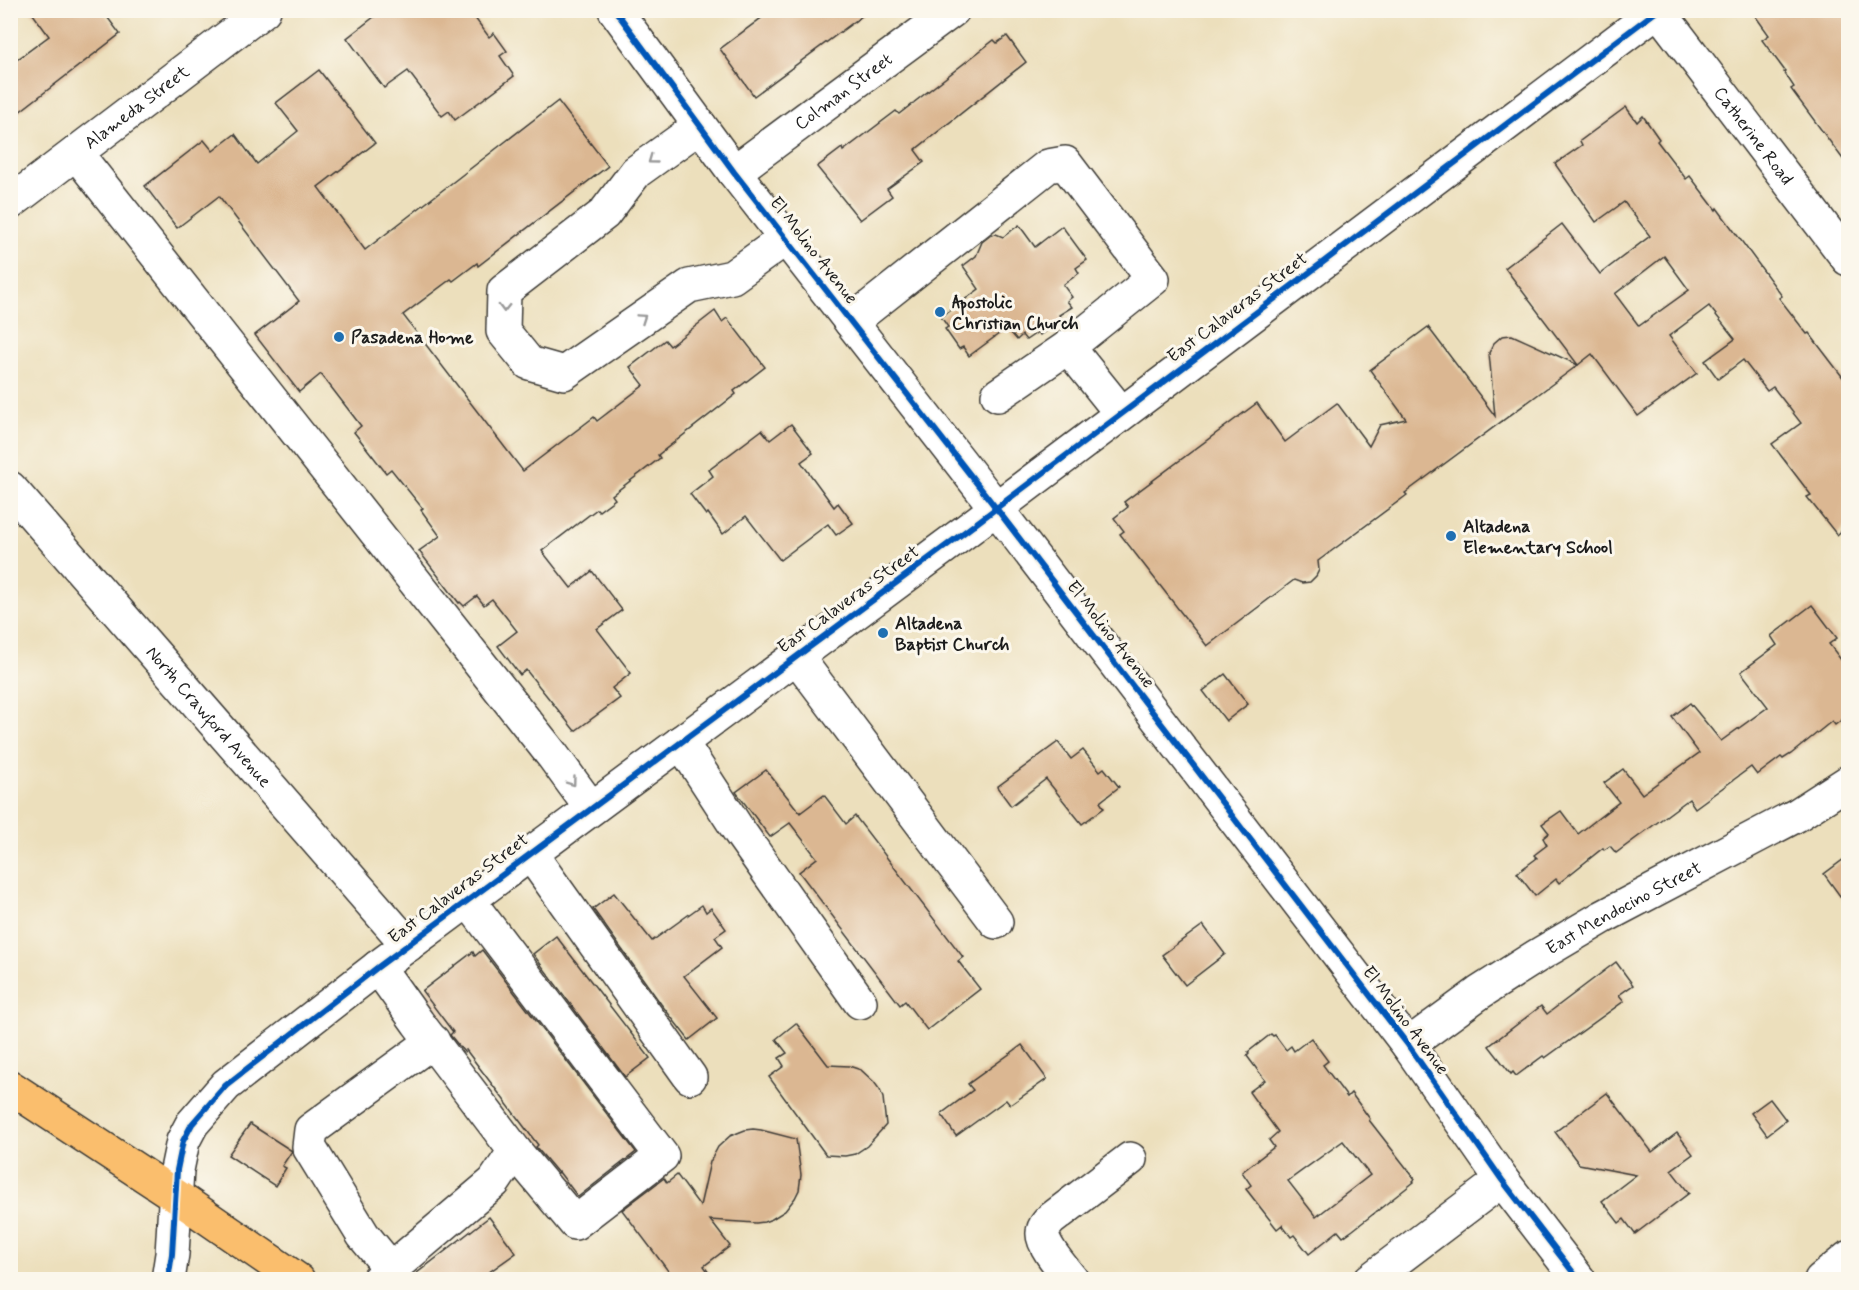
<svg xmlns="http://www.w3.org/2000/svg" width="1859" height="1290" font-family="Mynerve,sans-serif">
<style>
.building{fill:#dbb792;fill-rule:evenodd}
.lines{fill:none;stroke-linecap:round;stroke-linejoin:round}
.minor-casing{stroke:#3b3934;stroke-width:36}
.major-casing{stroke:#3b3934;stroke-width:36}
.minor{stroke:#fff;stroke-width:33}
.major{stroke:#fabe6d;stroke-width:33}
.cycleway-casing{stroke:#fbf7ec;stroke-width:10}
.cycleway{stroke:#0057b8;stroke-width:6}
.oneway{stroke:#999}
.poi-dot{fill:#1f6fb2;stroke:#fbf7ec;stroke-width:2}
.labels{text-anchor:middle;stroke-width:6;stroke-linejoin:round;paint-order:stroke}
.street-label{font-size:18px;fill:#1c1c1c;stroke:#fbf7ec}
.poi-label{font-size:18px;font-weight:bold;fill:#1c1c1c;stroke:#fbf7ec;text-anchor:start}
</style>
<rect width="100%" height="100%" fill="#fbf7ec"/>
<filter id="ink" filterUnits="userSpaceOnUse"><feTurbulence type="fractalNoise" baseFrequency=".0167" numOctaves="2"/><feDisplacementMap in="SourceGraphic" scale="12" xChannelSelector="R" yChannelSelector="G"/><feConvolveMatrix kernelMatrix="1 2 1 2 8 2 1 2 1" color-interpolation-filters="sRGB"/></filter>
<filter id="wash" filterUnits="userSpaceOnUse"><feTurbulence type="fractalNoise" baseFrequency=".008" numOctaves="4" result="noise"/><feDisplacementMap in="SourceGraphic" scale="24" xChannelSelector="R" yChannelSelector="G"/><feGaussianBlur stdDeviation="1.35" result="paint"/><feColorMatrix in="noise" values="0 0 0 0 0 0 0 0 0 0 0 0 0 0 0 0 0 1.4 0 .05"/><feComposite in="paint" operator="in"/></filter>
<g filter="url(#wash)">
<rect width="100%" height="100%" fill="#ecdfbc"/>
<g id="blocks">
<!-- building -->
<g class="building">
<polygon points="30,10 102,10 120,34 10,119 10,65 49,36"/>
<polygon points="383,10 469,10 489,37 494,33 507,51 500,56 514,76 455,120 449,111 442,116 408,71 384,88 347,38"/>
<polygon points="772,10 870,10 754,96 720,49"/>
<polygon points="1751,10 1848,10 1848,166 1791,89 1794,87 1784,72 1785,71 1762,40 1769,35"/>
<polygon points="1007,36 1026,62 915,150 924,162 887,189 892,196 860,220 817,167 842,148 843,151 896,111 899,114 994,40 997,43"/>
<polygon points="319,70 375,143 318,187 365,250 558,101 608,166 478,266 477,263 453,281 451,279 403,315 523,471 594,417 597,421 644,385 630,367 665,340 670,346 715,311 722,322 727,318 765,367 734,391 736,394 658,455 660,458 612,495 615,499 599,511 597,509 542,551 571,588 592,571 622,610 597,629 631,673 612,688 620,698 575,731 526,670 520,675 498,646 517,631 492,599 484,605 477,596 464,606 460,602 459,603 419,551 440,536 421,510 423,509 391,469 386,473 354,432 361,426 321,374 299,392 255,335 299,301 219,196 177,228 145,186 204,140 213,151 235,134 257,164 298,131 276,103"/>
<path d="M1626,107l11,15 6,-6 16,23 -2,2 29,38 4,-3 26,34 1,-2 65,88 -3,2 28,36 2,-1 39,51v141l-11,10 -30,-38 4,-2 -39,-51 29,-21 -28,-36 -6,4 -24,-31 -25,19 -13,-18 30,-22 -26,-33 -40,30 28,37 -59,43 -46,-62 -14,11 -73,-97 57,-44 38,50 50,-38 -26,-34 -28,20 -41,-58 27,-19 -2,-4zM1664,256l25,34 -50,36 -24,-32z"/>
<polygon points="1019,225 1035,247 1062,226 1087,260 1076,268 1079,273 1063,285 1072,297 1067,301 1072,307 1059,315 1062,319 1040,335 1038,332 1026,340 1022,335 1017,340 1007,328 969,356 963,347 959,349 945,329 948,327 941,317 979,289 963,266 976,256 982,242 991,235 996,234 1003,237"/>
<polygon points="1428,327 1495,416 1489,353 1494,343 1502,336 1512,335 1578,365 1405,493 1407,495 1318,561 1319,570 1316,576 1310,582 1302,583 1294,580 1207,646 1120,534 1124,531 1114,518 1128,507 1124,502 1257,403 1285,442 1337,403 1369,446 1380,425 1406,419 1370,370"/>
<polygon points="791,424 813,453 801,462 834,507 838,503 853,523 836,535 828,524 780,560 746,516 723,534 708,513 706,515 690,494 713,476 709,470 762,430 770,440"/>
<polygon points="1812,605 1837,638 1829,644 1848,669 1848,715 1835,725 1832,721 1791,754 1783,759 1781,757 1757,775 1751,767 1695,808 1689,799 1616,853 1610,846 1604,850 1603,848 1559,883 1556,879 1535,896 1517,873 1537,858 1534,855 1547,845 1543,838 1549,833 1542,824 1561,811 1578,834 1619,802 1604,783 1623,769 1642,794 1699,753 1672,717 1690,703 1721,741 1768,707 1741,672 1777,645 1771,636"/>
<polygon points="1225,674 1248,704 1226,721 1203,691"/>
<polygon points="1058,742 1071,759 1083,750 1100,771 1104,768 1119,787 1100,802 1104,808 1082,824 1046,779 1011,806 997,787"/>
<polygon points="766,770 800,813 824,795 846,824 855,816 963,957 958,961 980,989 927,1030 905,1001 900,1005 799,872 817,858 790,823 770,837 736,792"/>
<polygon points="1848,856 1848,907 1824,874"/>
<polygon points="614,893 652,941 702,905 706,912 711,908 726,929 715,937 722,947 684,976 717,1018 689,1040 661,1004 593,909"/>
<polygon points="1203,925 1225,954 1185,985 1162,955"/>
<polygon points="556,936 650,1058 625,1077 533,954"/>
<polygon points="482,950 636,1152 578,1197 559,1172 558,1173 536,1147 538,1145 466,1050 464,1052 450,1035 453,1032 422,991 473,952 475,956"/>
<polygon points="1616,962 1633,985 1619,995 1624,1001 1545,1058 1543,1056 1516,1076 1513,1072 1511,1074 1489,1046 1541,1006 1547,1014"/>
<polygon points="796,1023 828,1065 849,1066 861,1070 874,1082 880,1090 883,1098 886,1125 867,1146 855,1154 845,1156 826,1155 769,1077 784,1066 779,1058 787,1053 776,1039"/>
<path d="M1271,1034l2,2 2,-1 11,15 5,-4 3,5 17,-13 17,23 -5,4 24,32 4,-4 19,26 -1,1 46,59 -2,2 1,1 -61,48 -10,7 -5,-6 -29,23 -15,-19 -3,2 -9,-12 -5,4 -31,-40 5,-4 -9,-13 32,-25 -5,-7 9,-8 -29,-40 16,-12 -18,-24 2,-2 -1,-2zM1343,1141l27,34 -54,42 -28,-36z"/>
<polygon points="1022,1045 1047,1079 1010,1105 1006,1100 956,1136 941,1114 973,1090 968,1084"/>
<polygon points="1607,1093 1652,1152 1677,1133 1693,1154 1671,1170 1689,1193 1635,1234 1624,1219 1619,1223 1602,1201 1636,1175 1579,1164 1555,1132"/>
<polygon points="1770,1099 1786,1120 1767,1135 1751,1113"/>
<polygon points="250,1124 292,1151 282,1166 286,1168 275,1186 228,1155"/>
<polygon points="753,1129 761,1130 796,1139 801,1175 799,1190 795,1198 785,1211 772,1219 764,1222 756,1223 710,1220 730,1246 704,1266 714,1280 675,1280 622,1210 664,1178 667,1183 677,1175 700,1206 710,1162 718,1147 730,1136 745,1130"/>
<polygon points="489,1217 516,1253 478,1280 408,1280"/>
</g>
</g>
</g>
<g filter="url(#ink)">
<use href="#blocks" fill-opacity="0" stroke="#3b3934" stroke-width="1.5"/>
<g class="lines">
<defs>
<g id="minor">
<polyline points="615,10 734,172 996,508 1408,1045 1502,1180 1579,1280"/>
<path id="s1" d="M1658,10l190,249"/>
<polyline points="700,126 636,172 604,214 504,291 503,331 529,363 564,373 689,286 732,277 786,238"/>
<polyline points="76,153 553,756 591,808"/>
<path id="s2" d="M734,172l219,-162"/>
<path id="s3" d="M10,203l254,-193"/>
<polyline points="851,322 1048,166 1065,163 1153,279 1068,347 1121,413"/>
<polyline points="998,395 1068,347"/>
<path id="s4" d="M10,488l398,457"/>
<polyline points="796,656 996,922"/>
<polyline points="681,742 739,831 860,1002"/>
<polyline points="530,853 690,1077"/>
<polyline points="468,900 662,1156 575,1223 515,1151"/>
<path id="s5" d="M1408,1045l71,-52 58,-37 66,-39 194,-102 51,-33"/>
<polyline points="391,1269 363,1235 309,1147 311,1130 433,1041"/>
<polyline points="168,1280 172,1254 177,1170 183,1141 192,1124 226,1085 378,967 966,531 1658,10"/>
<polyline points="378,1280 494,1182 515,1151 418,1023 378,967"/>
<path d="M1072,1280c-8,-10 -31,-36 -29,-47 0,-6 4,-9 7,-13l80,-61"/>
<polyline points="1370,1280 1502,1180"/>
<polyline points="1821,1280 1848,1258"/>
</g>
<polyline id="major" points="10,1087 176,1196 298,1280"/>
</defs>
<!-- minor casing -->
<use href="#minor" class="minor-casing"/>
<!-- major casing -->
<use href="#major" class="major-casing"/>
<!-- minor -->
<use href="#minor" class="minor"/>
<!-- major -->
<use href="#major" class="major"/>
<defs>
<g id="cycleway">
<polyline points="615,10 734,172 996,508 1408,1045 1502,1180 1579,1280"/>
<polyline points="168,1280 172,1254 177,1170 183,1141 192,1124 226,1085 378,967 966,531 1658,10"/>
</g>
</defs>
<!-- cycleway casing -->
<use href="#cycleway" class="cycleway-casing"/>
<!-- cycleway -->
<use href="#cycleway" class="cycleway"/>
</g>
<!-- one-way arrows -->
<defs><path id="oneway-chevron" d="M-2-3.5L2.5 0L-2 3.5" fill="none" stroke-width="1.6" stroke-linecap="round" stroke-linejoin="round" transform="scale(1.5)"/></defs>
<g class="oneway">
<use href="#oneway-chevron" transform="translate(652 160) rotate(144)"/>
<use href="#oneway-chevron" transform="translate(504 308) rotate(91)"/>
<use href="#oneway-chevron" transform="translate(642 318) rotate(-34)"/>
<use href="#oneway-chevron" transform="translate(572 782) rotate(54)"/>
</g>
</g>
<!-- markers -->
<g class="poi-dot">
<circle cx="940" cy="312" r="6"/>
<circle cx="339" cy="337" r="6"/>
<circle cx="1451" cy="536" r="6"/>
<circle cx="883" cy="633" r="6"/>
</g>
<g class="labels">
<!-- street labels -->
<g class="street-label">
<text dy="6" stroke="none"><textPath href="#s2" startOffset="136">Colman Street</textPath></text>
<text dy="6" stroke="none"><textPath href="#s3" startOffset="159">Alameda Street</textPath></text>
<text dy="6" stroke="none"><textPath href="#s1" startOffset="158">Catherine Road</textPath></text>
<text transform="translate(814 250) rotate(52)" y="6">El Molino Avenue</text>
<text transform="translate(1237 307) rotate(-37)" y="6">East Calaveras Street</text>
<text transform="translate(848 599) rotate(-36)" y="6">East Calaveras Street</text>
<text transform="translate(1111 634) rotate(52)" y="6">El Molino Avenue</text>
<text dy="6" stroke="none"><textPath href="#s4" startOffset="303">North Crawford Avenue</textPath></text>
<text transform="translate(458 888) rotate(-37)" y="6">East Calaveras Street</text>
<text dy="6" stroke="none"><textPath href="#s5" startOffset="256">East Mendocino Street</textPath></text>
<text transform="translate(1406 1020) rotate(53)" y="6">El Molino Avenue</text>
</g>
<!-- poi labels -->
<g class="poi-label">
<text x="952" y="308">Apostolic<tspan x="952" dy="21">Christian Church</tspan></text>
<text x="351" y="343">Pasadena Home</text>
<text x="1463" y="532">Altadena<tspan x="1463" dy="21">Elementary School</tspan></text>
<text x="895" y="629">Altadena<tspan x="895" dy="21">Baptist Church</tspan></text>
</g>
</g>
<!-- margin -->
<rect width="1859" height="1290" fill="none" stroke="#fbf7ec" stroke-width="36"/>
</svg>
